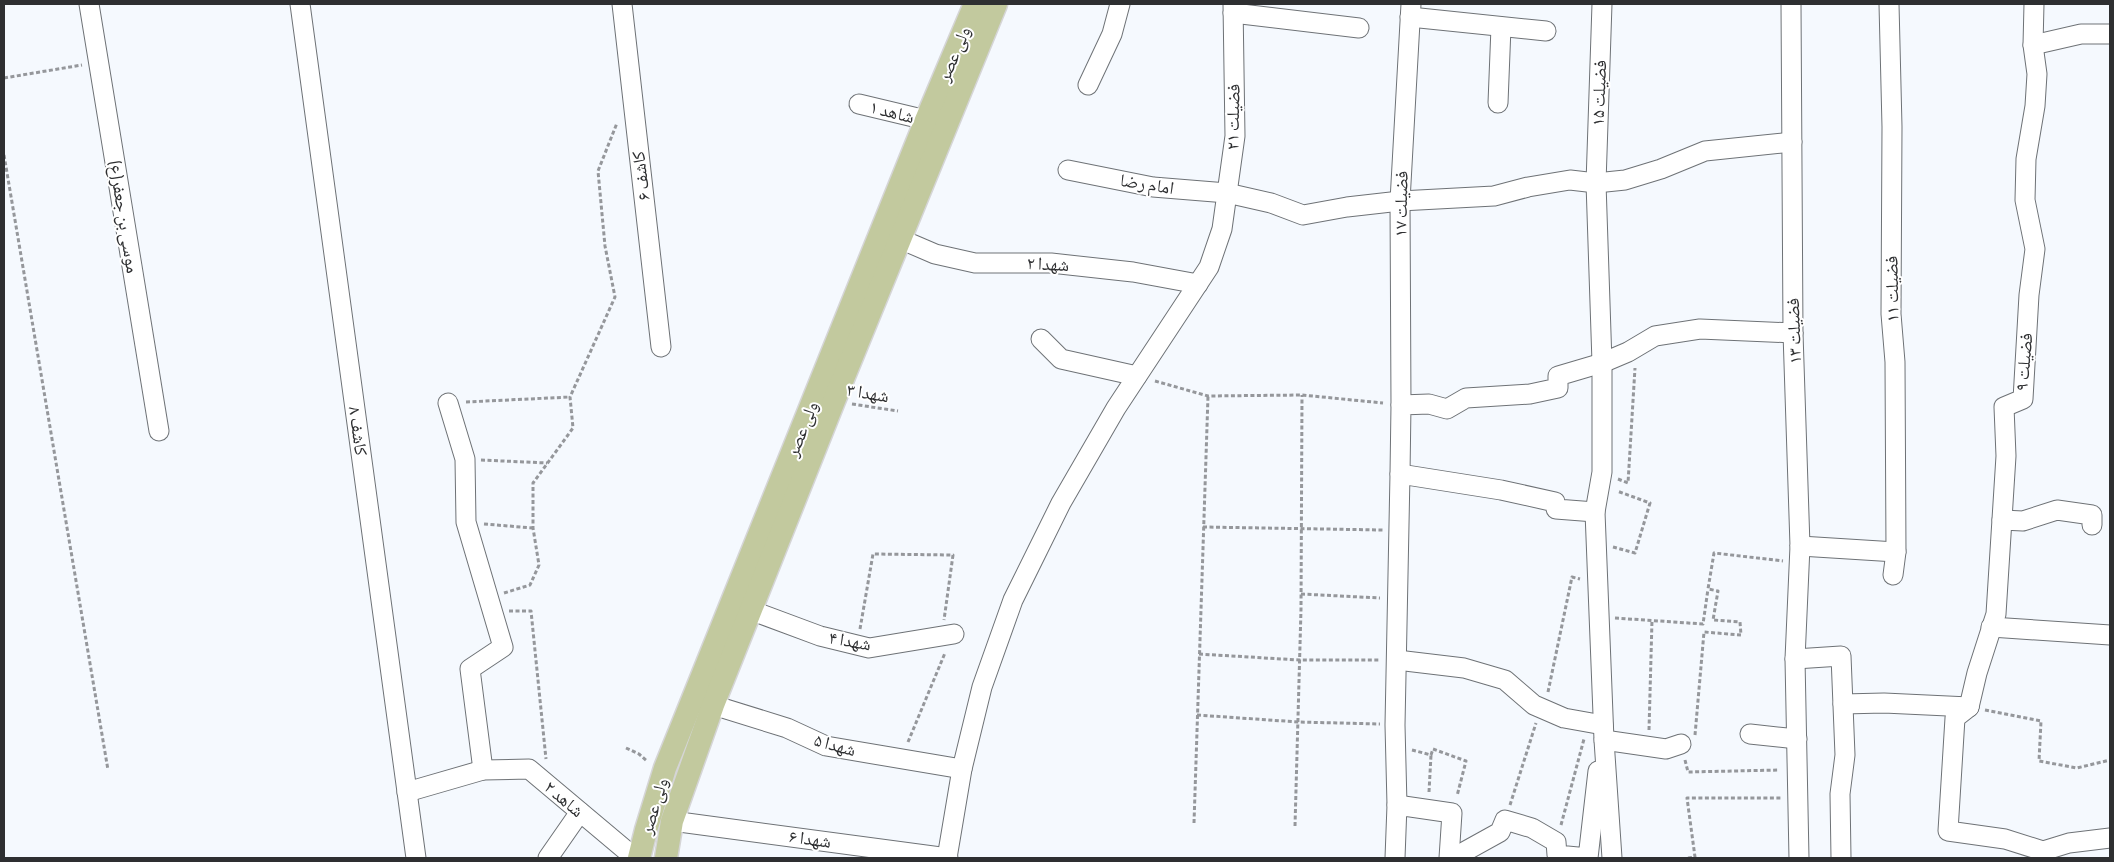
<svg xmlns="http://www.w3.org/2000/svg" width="2114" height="862" font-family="'Sofia Sans Condensed','Noto Naskh Arabic',sans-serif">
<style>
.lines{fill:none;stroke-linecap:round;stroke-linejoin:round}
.minor-casing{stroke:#6e7276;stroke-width:21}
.major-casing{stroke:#d5d5d6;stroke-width:25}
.path{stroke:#95979b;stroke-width:3;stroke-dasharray:4 2.5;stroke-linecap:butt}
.minor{stroke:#fff;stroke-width:19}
.major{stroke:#c2c99e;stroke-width:22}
.labels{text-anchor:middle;stroke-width:4;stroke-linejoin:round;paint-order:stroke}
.street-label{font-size:18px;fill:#2e2f31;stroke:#fff}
</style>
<rect width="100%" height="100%" fill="#f5f9fe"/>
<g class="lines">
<defs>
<g id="minor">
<polyline points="89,4 159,431"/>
<polyline points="300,4 416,858"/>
<polyline points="622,4 661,347"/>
<polyline points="1602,4 1596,183 1602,363 1602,472 1595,512 1604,740 1612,858"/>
<polyline points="1791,4 1793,333 1800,546 1795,659 1799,858"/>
<polyline points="1889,4 1892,127 1891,314 1895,362 1896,552 1893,575"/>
<polyline points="1233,13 1359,28"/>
<polyline points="1410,17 1546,31"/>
<polyline points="2033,45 2081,34 2110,34"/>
<polyline points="1088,85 1112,34 1120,4"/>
<polyline points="1498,103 1501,27"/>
<polyline points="859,104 926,120"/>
<polyline points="1068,170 1153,187 1227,193 1271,203 1303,215 1347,207 1400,201 1494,196 1528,187 1570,180 1596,183 1625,180 1661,169 1705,151 1792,142"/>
<polyline points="900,239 935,254 975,263 1051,263 1133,272 1198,284"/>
<polyline points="1041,339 1061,359 1137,376"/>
<polyline points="448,403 465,459 466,522 503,647 470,669 483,770"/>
<polyline points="1401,405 1400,201 1411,4"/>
<polyline points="1400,474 1401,405 1429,404 1447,409 1466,398 1530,394 1558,388 1558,376 1602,363 1628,352 1655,336 1700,329 1793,333"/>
<polyline points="2002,520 2023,521 2057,510 2092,515 2092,525"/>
<polyline points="1800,546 1896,552"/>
<polyline points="750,610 820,636 869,648 954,634"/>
<polyline points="1991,627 2110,635"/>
<polyline points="1795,659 1841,656 1845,755 1840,794 1841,858"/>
<polyline points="1397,660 1464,668 1505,680 1534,705 1564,718 1603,725"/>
<polyline points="1843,704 1884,703 1969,707"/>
<polyline points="713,705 787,728 826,746 962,769"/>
<polyline points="1969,707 1977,673 1996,614 2006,456 2004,407 2023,399 2029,295 2035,249 2025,200 2026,159 2035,106 2037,74 2033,45 2034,4"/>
<polyline points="1969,707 1955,718 1948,831 2005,839 2043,851 2069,843 2110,838"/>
<polyline points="1750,734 1797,739"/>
<polyline points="1604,740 1666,749 1681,744"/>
<polyline points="407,792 483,770 529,769 635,858"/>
<polyline points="1397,805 1395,725 1400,474 1501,490 1555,502 1556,509 1595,512"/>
<polyline points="672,821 948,858"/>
<polyline points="548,858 580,812"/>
<polyline points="947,858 962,769 982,687 1013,600 1061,503 1116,408 1209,267 1222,229 1235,136 1233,4"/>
<polyline points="1395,858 1397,805 1452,813 1449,858"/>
<polyline points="1453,858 1500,832 1505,820 1532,828 1556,842 1557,855 1588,858 1598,771"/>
</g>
<g id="major">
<polyline points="639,858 646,830 665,768 926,120 975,4"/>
<polyline points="666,858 672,821 713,705 834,401 996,4"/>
</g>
</defs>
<!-- minor casing -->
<use href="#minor" class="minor-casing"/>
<!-- major casing -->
<use href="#major" class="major-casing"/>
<!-- path -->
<g class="path">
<polyline points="4,78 82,65"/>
<polyline points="4,155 108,770"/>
<polyline points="1155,381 1208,396 1302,395 1383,403"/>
<polyline points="466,402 570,397"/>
<polyline points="852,404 898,411"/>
<polyline points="481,460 547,463"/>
<polyline points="1618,479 1628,483 1635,368"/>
<polyline points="484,524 533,528"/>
<polyline points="1203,527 1383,530"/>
<polyline points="1613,547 1635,553 1650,503 1617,491"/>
<polyline points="504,593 530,585 539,565 533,528 533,483 573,428 570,397 615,297 605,246 598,171 617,123"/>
<polyline points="1301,594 1380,598"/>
<polyline points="509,611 531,611 546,759"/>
<polyline points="1615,618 1703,624 1708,589"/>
<polyline points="860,629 873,554 953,555 944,620"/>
<polyline points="1199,654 1299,660 1379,660"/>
<polyline points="1548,692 1572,577 1580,579"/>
<polyline points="1985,710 2041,721 2039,761 2077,768 2110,760"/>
<polyline points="1197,715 1298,722 1380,724"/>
<polyline points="1649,730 1652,620"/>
<polyline points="1695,735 1704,632 1741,635 1740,622 1713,620 1718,591 1708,589 1714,553 1783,561"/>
<polyline points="908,742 945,653"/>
<polyline points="626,748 639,754 647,761"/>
<polyline points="1412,750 1431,755 1433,749 1466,761 1457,796"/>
<polyline points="1685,760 1688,772 1779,770"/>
<polyline points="1429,792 1431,755"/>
<polyline points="1510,805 1536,723"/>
<polyline points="1194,823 1208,396"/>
<polyline points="1561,825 1584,739"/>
<polyline points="1295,826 1301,609 1302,395"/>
<polyline points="1688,858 1695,857 1687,798 1781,798"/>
</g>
<!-- minor -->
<use href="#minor" class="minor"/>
<!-- major -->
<use href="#major" class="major"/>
</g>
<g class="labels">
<!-- street labels -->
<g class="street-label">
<text transform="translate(954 54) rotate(-67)" y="6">ولی عصر</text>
<text transform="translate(1599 93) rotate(-88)" y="6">فضیلت ۱۵</text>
<text transform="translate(892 112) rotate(14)" y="6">شاهد ۱</text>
<text transform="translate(1233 117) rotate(-89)" y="6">فضیلت ۲۱</text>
<text transform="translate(641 176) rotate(-97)" y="6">کاشف ۶</text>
<text transform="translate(1147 184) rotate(9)" y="6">امام رضا</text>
<text transform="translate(1401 204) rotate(-89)" y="6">فضیلت ۱۷</text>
<text transform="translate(124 217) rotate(81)" y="6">موسی بن جعفر(ع)</text>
<text transform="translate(1048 264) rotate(3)" y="6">شهدا ۲</text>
<text transform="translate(1892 289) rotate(-91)" y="6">فضیلت ۱۱</text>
<text transform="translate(1794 331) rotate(-92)" y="6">فضیلت ۱۳</text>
<text transform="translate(2024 362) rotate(-85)" y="6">فضیلت ۹</text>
<text transform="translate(868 393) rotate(9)" y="6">شهدا ۳</text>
<text transform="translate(802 429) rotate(-68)" y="6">ولی عصر</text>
<text transform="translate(358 431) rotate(82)" y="6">کاشف ۸</text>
<text transform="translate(850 641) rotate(10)" y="6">شهدا ۴</text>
<text transform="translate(835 745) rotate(15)" y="6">شهدا ۵</text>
<text transform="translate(564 799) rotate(40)" y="6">شاهد ۲</text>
<text transform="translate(654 806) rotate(-73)" y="6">ولی عصر</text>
<text transform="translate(810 839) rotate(8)" y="6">شهدا ۶</text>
</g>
</g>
<!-- border -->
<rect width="2114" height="862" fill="none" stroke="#2e2f31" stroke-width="10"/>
</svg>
